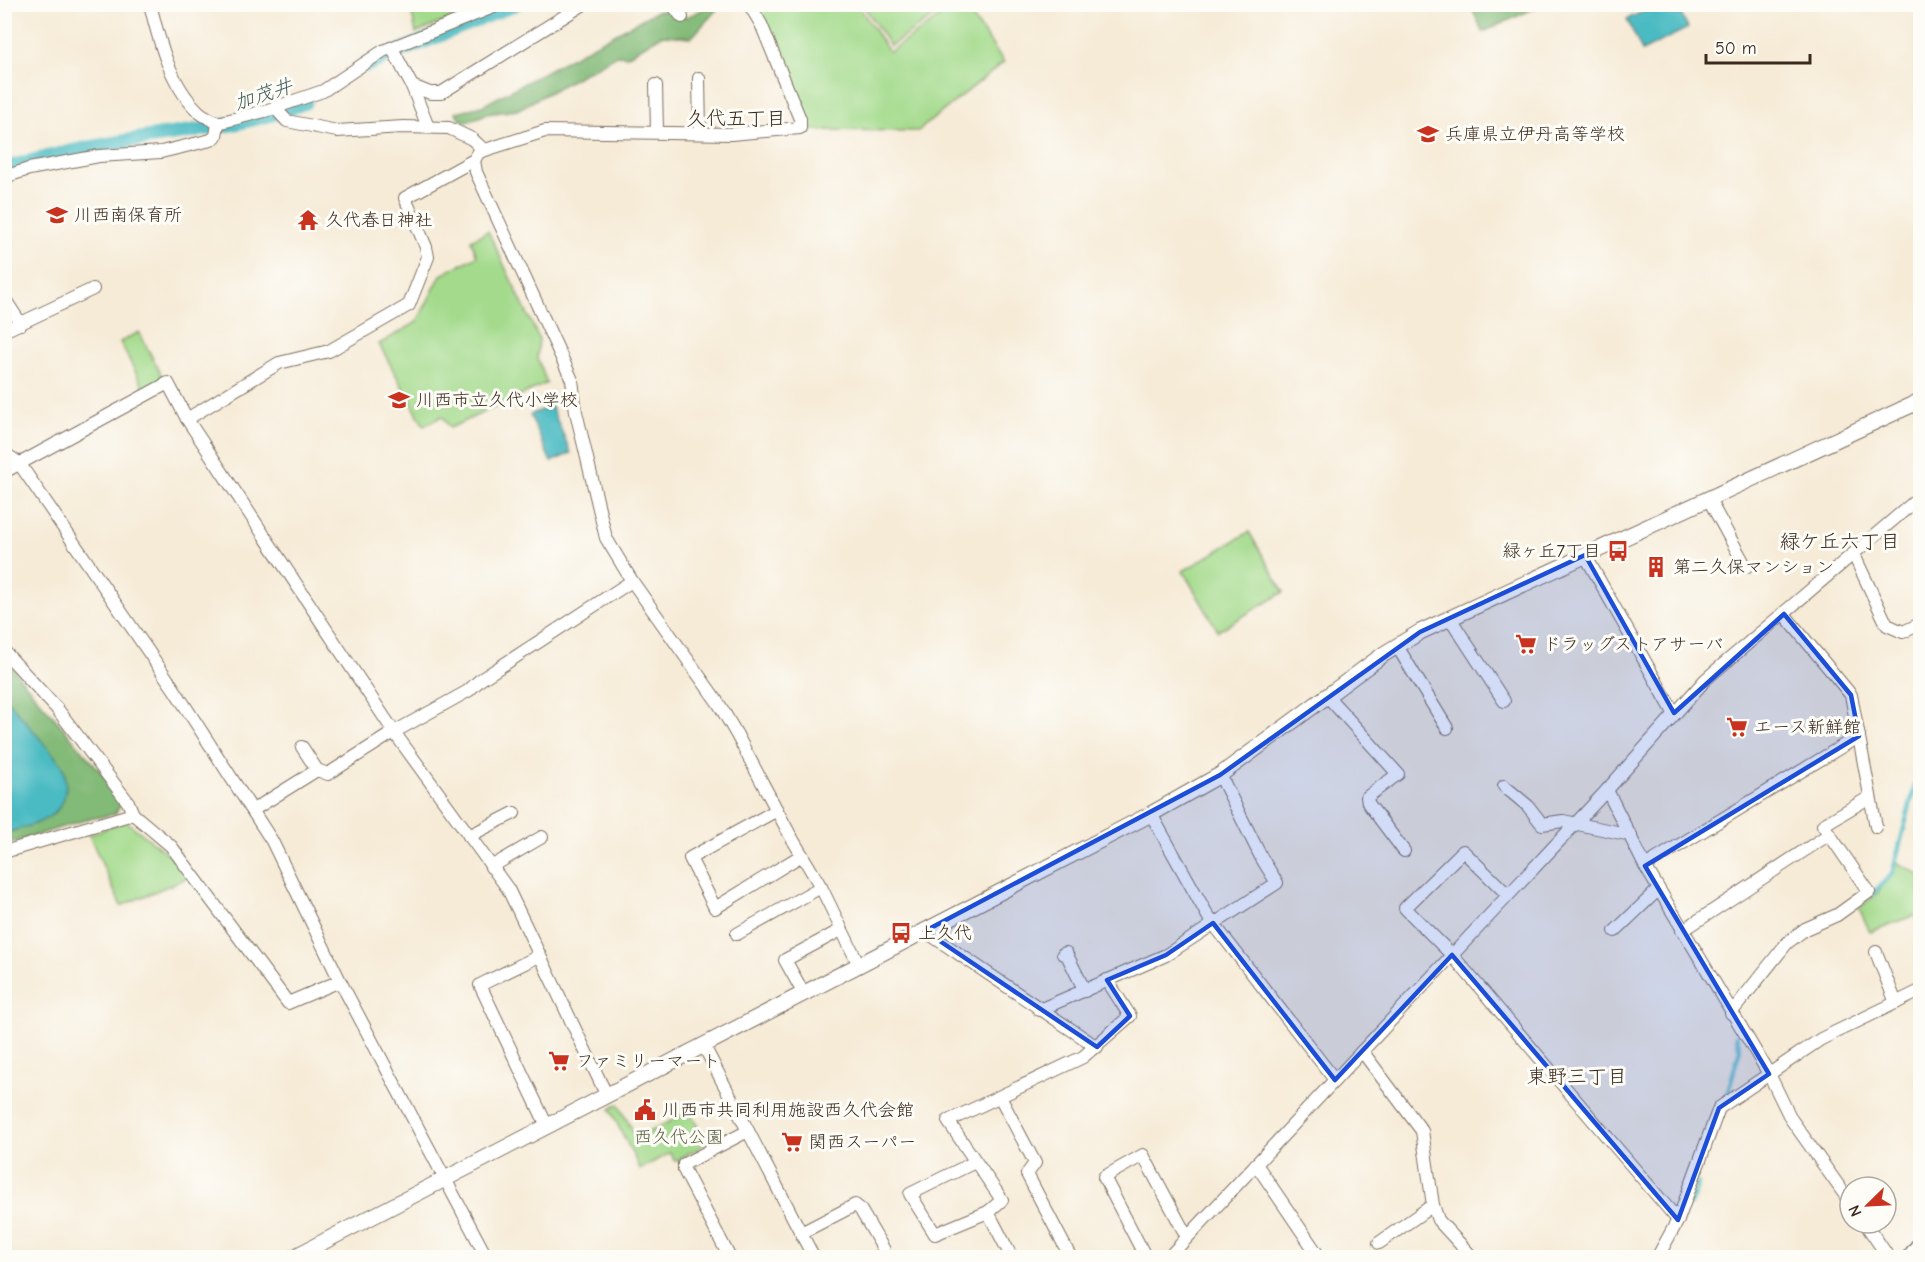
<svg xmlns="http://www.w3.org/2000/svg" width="1925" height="1262" font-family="'Comic Neue','Klee One',sans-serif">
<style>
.green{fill:#a3da8b;stroke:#6f8254;stroke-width:1.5}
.forest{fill:#82ba77;stroke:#5e724a;stroke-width:1.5}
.water{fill:#4cbbc3;stroke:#447270;stroke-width:1.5}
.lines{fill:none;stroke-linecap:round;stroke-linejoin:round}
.stream{stroke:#4cbbc3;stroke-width:4.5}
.canal{stroke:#4cbbc3;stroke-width:15}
.minor-casing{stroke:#7c6e5f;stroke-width:14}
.tertiary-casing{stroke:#7c6e5f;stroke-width:17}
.secondary-casing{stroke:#7c6e5f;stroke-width:19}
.minor{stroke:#fff;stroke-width:12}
.tertiary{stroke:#fff;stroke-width:15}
.secondary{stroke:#fff;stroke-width:16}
.marked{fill:#1d4ed8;fill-opacity:0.2;stroke:#1d4ed8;stroke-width:4.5;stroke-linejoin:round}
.labels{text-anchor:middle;stroke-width:6;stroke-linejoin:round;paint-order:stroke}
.poi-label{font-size:18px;fill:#3b2a1e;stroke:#fdfcf7;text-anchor:start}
.park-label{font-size:18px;fill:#5a5f3f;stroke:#fdfcf7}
.water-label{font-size:20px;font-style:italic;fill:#415d58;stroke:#fdfcf7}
.neighbourhood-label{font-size:20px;fill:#3b2a1e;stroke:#fdfcf7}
</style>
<rect width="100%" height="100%" fill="#fdfcf7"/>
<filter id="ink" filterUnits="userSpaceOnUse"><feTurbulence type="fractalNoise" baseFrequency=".0167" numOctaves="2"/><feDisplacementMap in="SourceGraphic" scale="12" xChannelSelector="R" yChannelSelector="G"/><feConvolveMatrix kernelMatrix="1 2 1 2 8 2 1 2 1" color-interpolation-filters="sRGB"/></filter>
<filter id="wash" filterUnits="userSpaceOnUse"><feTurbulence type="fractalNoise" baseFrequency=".008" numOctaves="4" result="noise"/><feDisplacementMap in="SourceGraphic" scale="24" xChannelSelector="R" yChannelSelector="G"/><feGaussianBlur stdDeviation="1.35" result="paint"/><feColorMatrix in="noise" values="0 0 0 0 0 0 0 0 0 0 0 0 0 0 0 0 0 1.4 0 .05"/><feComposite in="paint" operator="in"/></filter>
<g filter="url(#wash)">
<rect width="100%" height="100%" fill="#f6ebd7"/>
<!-- green -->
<g class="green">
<polygon points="486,4 416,33 410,5"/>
<polygon points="753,5 858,5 889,52 957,5 964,5 1004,62 918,131 809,130"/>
<polygon points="863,5 951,5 890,46"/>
<polygon points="488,231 539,339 537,358 547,383 450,428 442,416 424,426 379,344 417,322 441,275 477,256 471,240"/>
<polygon points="139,332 165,382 146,392 120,342"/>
<polygon points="1249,532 1284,592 1218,631 1183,571"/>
<polygon points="126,821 174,859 189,877 121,906 89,835"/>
<polygon points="1898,863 1920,875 1920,936 1915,915 1870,932 1859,908 1877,894"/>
<polygon points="618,1104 637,1138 690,1111 706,1144 675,1161 670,1153 640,1169 610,1109"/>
</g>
<!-- forest -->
<g class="forest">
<polygon points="712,5 719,7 692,37 662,35 627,56 617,55 517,110 486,114 467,122 459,119 456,112 482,106 657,11 674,11 687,17"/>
<polygon points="1470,5 1469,5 1542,5 1483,32"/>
<polygon points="4,659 124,799 115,814 85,820 5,845"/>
</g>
<!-- water -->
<g class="water">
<polygon points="1657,5 1676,5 1688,28 1642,51 1627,19"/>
<polygon points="551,406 571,453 551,462 530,415"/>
<path d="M4,696l59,70c13,48 -20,57 -58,67z"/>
</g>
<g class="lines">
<!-- stream -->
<g class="stream">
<polyline points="1871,895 1892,874 1920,767"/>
<polyline points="1726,1099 1740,1049 1736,1036"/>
<polyline points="1690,1205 1698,1183"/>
</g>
<!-- canal -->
<g class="canal">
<polyline points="366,65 515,4"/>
<path d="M4,169c57,-17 118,-28 177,-36 43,-7 83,-14 124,-31"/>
</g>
</g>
</g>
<g filter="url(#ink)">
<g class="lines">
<defs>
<g id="minor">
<path d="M150,4c9,37 20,80 48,107 5,5 14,9 20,12"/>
<polyline points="672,4 682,17"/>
<polyline points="392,48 412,86 428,127"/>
<polyline points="699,78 700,133"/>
<polyline points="656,85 657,132"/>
<polyline points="412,86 430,93 441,93 584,4"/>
<polyline points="275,108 287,121 337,131 403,127 449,128 472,139 484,150"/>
<polyline points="474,160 476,172 572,380 576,412 606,538 632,581 719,704 737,735 790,835 821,887 859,965"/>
<polyline points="4,177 29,169 99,156 161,152 211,140 216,136 218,123 265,111 323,91 383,51 501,4"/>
<polyline points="4,298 21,324"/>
<polyline points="4,331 93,289"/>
<polyline points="187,419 279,363 329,351 409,305 428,257 426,247 405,198 474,160 479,152 545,131 731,134 800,128 800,119 761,24 749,4"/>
<polyline points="4,453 19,463 174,689 272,841 340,981 487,1258"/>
<polyline points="4,472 168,383 187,419 394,732 508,889 607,1096"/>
<polyline points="1708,498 1746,567"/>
<polyline points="1585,555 1674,713"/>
<polyline points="1854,555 1887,625 1903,632 1920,624"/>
<polyline points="1784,614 1851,695 1876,827"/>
<polyline points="1450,618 1504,701"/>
<polyline points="1397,646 1447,728"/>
<polyline points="4,651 58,710 128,802 133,814"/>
<polyline points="1328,697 1398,774 1367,797 1368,803 1404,851"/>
<polyline points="302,747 317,770 328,774 394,732 468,691 480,680 632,581"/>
<polyline points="1504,786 1528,806 1542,824 1563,821 1631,835"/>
<polyline points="1607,790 1645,866 1769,1074 1791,1119 1850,1202"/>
<polyline points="253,810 317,770"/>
<polyline points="777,810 690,858 715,908 802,855"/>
<polyline points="1151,814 1209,918 1335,1080"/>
<polyline points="469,836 514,813"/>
<polyline points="4,852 133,814 171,846 288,1003 340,981"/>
<polyline points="1645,866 1859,736"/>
<polyline points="491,867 542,837"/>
<polyline points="1508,895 1463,851 1405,908 1452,955 1678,1220 1719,1108 1821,1039 1920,991"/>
<polyline points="925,931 1097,1047"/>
<polyline points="1615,931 1658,890"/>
<polyline points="1682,931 1828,835"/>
<polyline points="737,934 821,887"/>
<polyline points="1876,952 1896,1003"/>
<polyline points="1063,954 1066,953 1085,991"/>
<polyline points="539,956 480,985 547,1126"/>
<polyline points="804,994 785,960 841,930"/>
<polyline points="1039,1010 1166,955 1277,883 1261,857 1220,775"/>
<polyline points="1731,1013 1787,943 1805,929 1837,915 1869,892 1823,825 1870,797"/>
<polyline points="704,1046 814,1258"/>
<polyline points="1362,1051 1422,1131 1433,1205 1438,1220 1473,1258"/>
<polyline points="1000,1097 1035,1163 1027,1174 1071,1258"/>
<polyline points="975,1162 910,1194 935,1234 988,1212"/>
<polyline points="1256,1164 1320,1258"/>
<polyline points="1865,1223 1889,1258"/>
<polyline points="801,1233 855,1205 860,1209 884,1250 882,1258"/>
<polyline points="1379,1243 1433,1205"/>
<polyline points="730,1258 684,1170 684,1164 748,1131"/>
<polyline points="1012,1258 988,1212 1002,1200 948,1121 1083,1057 1130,1016 1107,980"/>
<polyline points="1146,1258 1104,1177 1143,1155 1187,1237"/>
<polyline points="1168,1258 1607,790 1706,679 1920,497"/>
<polyline points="1657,1258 1678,1220"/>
</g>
<polyline id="tertiary" points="292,1258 1151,814 1220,775 1384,654 1420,632 1920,401"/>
<polyline id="secondary" points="1910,1258 1920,1245"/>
</defs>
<!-- minor casing -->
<use href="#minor" class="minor-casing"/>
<!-- tertiary casing -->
<use href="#tertiary" class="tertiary-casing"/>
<!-- secondary casing -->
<use href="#secondary" class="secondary-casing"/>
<!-- minor -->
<use href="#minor" class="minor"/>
<!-- tertiary -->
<use href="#tertiary" class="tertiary"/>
<!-- secondary -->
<use href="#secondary" class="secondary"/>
</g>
</g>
<!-- marked area -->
<path class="marked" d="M1585,555l89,158 110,-99 67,81 8,41 -214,130 124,208 -50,34 -41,112 -226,-265 -117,125 -122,-157 -47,32 -59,25 23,36 -33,31 -172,-116 295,-156 200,-143z"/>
<!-- icons -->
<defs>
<symbol id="school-bare" viewBox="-9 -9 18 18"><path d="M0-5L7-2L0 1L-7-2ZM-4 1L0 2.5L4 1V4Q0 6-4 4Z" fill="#c8321e" stroke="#fdfcf7" stroke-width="2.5" paint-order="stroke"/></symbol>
<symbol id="temple-bare" viewBox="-9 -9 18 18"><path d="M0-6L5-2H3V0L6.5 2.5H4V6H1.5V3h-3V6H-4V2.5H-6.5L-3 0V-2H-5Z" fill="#c8321e" stroke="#fdfcf7" stroke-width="2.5" paint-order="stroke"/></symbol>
<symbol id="bus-bare" viewBox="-9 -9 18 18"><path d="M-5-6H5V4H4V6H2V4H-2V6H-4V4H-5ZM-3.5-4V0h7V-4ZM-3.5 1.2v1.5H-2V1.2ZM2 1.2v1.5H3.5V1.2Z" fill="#c8321e" stroke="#fdfcf7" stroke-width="2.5" paint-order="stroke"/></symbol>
<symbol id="building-bare" viewBox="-9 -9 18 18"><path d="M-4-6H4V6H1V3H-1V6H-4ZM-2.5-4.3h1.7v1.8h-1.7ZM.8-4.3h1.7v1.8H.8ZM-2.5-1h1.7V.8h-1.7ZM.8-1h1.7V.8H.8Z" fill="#c8321e" stroke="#fdfcf7" stroke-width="2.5" paint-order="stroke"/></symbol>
<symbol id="supermarket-bare" viewBox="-9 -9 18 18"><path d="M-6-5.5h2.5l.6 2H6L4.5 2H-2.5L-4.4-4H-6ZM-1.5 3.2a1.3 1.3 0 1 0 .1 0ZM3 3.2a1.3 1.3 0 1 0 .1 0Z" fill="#c8321e" stroke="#fdfcf7" stroke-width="2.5" paint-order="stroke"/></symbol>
<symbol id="civic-bare" viewBox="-9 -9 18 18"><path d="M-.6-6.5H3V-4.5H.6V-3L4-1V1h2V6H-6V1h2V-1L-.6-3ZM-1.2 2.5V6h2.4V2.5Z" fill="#c8321e" stroke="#fdfcf7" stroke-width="2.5" paint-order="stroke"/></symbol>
</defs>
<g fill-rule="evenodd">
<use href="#school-bare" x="1413" y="119" width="30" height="30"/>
<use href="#school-bare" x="42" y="200" width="30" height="30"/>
<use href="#temple-bare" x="293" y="205" width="30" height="30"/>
<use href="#school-bare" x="384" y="385" width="30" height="30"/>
<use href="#bus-bare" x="1603" y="536" width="30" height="30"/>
<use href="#building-bare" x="1641" y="552" width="30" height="30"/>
<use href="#supermarket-bare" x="1511" y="629" width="30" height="30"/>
<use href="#supermarket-bare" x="1722" y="712" width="30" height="30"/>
<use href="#bus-bare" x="886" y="918" width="30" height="30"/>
<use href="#supermarket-bare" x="544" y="1046" width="30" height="30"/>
<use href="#civic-bare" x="630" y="1095" width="30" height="30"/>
<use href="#supermarket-bare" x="777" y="1127" width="30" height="30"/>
</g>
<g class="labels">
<!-- poi labels -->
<g class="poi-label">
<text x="1445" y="140">兵庫県立伊丹高等学校</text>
<text x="74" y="221">川西南保育所</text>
<text x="325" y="226">久代春日神社</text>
<text x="416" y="406">川西市立久代小学校</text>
<text x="1601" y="557" text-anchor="end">緑ヶ丘7丁目</text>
<text x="1673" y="573">第二久保マンション</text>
<text x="1543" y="650">ドラッグストアサーバ</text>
<text x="1754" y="733">エース新鮮館</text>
<text x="918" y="939">上久代</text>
<text x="576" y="1067">ファミリーマート</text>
<text x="662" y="1116">川西市共同利用施設西久代会館</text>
<text x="809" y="1148">関西スーパー</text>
</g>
<!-- park labels -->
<g class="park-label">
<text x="679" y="1143">西久代公園</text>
</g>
<!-- water labels -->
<g class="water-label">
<text transform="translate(263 94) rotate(-18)" y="7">加茂井</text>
</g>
<!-- neighbourhood labels -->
<g class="neighbourhood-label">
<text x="736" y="125">久代五丁目</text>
<text x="1840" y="548">緑ケ丘六丁目</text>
<text x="1577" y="1083">東野三丁目</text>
</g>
</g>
<!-- margin -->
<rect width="1925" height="1262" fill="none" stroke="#fdfcf7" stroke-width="24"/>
<!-- north arrow -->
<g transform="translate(1868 1205) rotate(246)"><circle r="28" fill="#fdfcf7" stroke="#afa8a0" stroke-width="1.5"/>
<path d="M0-4.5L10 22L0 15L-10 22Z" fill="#c8321e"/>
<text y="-9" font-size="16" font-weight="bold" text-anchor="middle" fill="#3b2a1e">N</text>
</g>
<!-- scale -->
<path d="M1706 54v9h104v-9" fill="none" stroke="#3b2a1e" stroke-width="3"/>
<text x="1715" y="54" font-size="18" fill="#3b2a1e" stroke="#fdfcf7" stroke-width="4.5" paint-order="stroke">50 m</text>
</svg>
